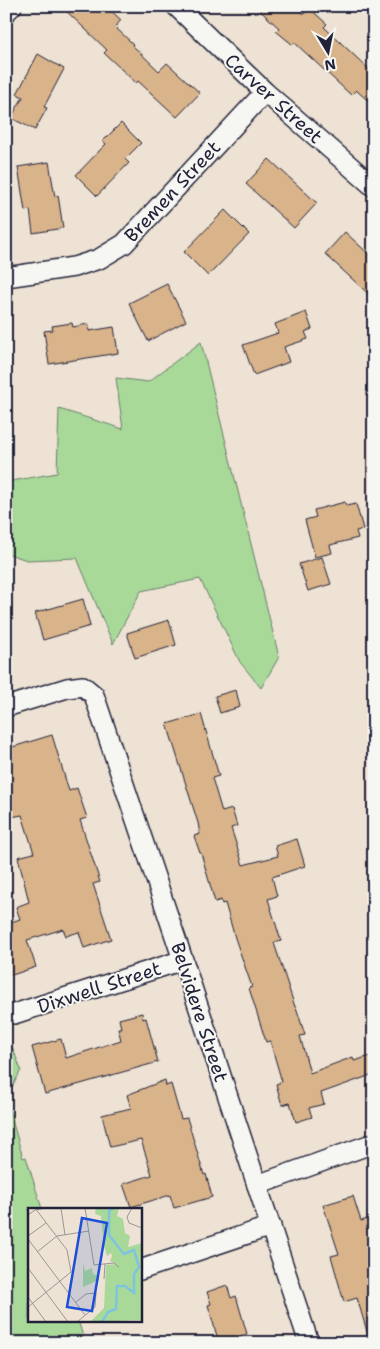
<svg xmlns="http://www.w3.org/2000/svg" width="380" height="1349" font-family="'Shantell Sans',sans-serif">
<style>
.green{fill:#a9d999;stroke:#667e6a}
.building{fill:#d9b38a;stroke:#22223b}
.lines{fill:none;stroke-linecap:round;stroke-linejoin:round}
.minor-casing{stroke:#22223b;stroke-width:22}
.minor{stroke:#f6f6f2;stroke-width:19}
.labels{text-anchor:middle;stroke-width:4;stroke-linejoin:round;paint-order:stroke}
.street-label{font-size:19px;fill:#22223b;stroke:#f6f6f2}
.inset-river{fill:none;stroke:#7ec4df;stroke-width:2.5}
.inset-road{fill:none;stroke:#9c9596;stroke-width:1}
.view{fill:#1d4ed8;fill-opacity:0.15;stroke:#1d4ed8;stroke-width:2.5}
.inset-edge{fill:none;stroke:#22223b;stroke-width:2.5}
</style>
<rect width="100%" height="100%" fill="#ede2d3"/>
<filter id="ink" filterUnits="userSpaceOnUse"><feTurbulence type="fractalNoise" baseFrequency=".02" numOctaves="2"/><feDisplacementMap in="SourceGraphic" scale="10" xChannelSelector="R" yChannelSelector="G"/><feConvolveMatrix kernelMatrix="1 2 1 2 8 2 1 2 1" color-interpolation-filters="sRGB"/></filter>
<g filter="url(#ink)">
<!-- green -->
<g class="green">
<polygon points="201,342 279,657 261,688 240,662 200,579 141,591 113,644 77,558 27,560 6,553 6,482 57,473 59,409 123,429 116,378 148,382"/>
<polygon points="6,1030 21,1070 6,1099"/>
<polygon points="6,1099 23,1158 26,1157 42,1209 29,1209 29,1320 78,1320 85,1343 6,1343"/>
</g>
<!-- building -->
<g class="building">
<polygon points="61,6 106,6 121,20 115,27 133,44 132,45 159,71 167,63 200,93 177,117 138,81 136,83 104,53 107,50"/>
<polygon points="255,6 295,6 304,14 309,8 327,24 324,27 374,74 374,106 356,90 351,95 295,43 293,45 276,31 279,28"/>
<polygon points="38,54 64,69 44,107 47,108 35,130 11,118 23,97 17,94"/>
<polygon points="121,123 141,143 125,159 129,163 97,196 76,175 106,144 103,141"/>
<polygon points="269,159 317,203 294,228 246,184"/>
<polygon points="49,162 55,197 58,195 63,228 33,233 30,210 25,211 18,167"/>
<polygon points="225,210 249,234 208,276 184,252"/>
<polygon points="345,232 374,259 374,299 325,254"/>
<polygon points="167,284 186,321 148,341 129,303"/>
<polygon points="306,312 312,329 305,332 308,339 284,347 289,362 254,375 243,345 278,333 275,324"/>
<polygon points="72,323 73,327 88,324 89,331 114,327 118,353 49,364 44,331 53,330 52,326"/>
<polygon points="345,502 346,506 356,504 363,529 356,531 358,538 330,545 332,553 315,557 305,520 316,517 314,510"/>
<polygon points="322,557 331,584 308,591 299,564"/>
<polygon points="83,599 90,626 43,640 35,613"/>
<polygon points="169,620 176,645 135,658 127,633"/>
<polygon points="236,690 240,707 220,713 215,696"/>
<polygon points="201,714 219,776 212,778 222,812 232,809 237,826 231,828 243,865 278,856 275,846 297,839 305,866 272,877 277,896 268,899 281,941 274,943 295,1007 296,1007 305,1035 300,1036 310,1073 353,1057 354,1061 374,1055 374,1074 321,1093 324,1104 309,1108 312,1117 296,1122 290,1103 282,1105 276,1084 282,1082 270,1041 266,1042 249,988 252,987 235,938 225,903 222,904 221,900 215,902 201,853 200,853 194,836 200,834 198,823 167,724"/>
<polygon points="52,735 69,791 77,788 87,818 80,820 100,882 93,884 111,939 84,948 79,932 66,936 63,929 27,940 36,967 6,977 6,924 20,919 16,907 29,902 18,857 34,853 22,815 6,818 6,749"/>
<polygon points="142,1013 143,1019 146,1018 158,1062 45,1094 32,1047 61,1039 66,1058 121,1040 118,1028 121,1028 119,1019"/>
<polygon points="165,1080 166,1086 171,1084 181,1119 187,1118 204,1175 206,1174 212,1197 174,1208 170,1195 131,1207 123,1184 152,1175 141,1140 110,1147 102,1115 131,1108 127,1095"/>
<polygon points="353,1196 361,1221 374,1217 374,1337 369,1338 357,1298 344,1302 331,1256 339,1254 323,1205"/>
<polygon points="227,1285 231,1298 236,1296 247,1334 240,1336 242,1343 219,1343 208,1305 211,1304 207,1292"/>
</g>
<g class="lines">
<defs>
<g id="minor">
<polyline points="176,6 265,92 374,187"/>
<polyline points="6,12 12,6"/>
<polyline points="6,277 74,267 99,259 124,244 265,92"/>
<polyline points="6,707 67,688 83,686 94,695 183,960 309,1343"/>
<polyline points="14,1014 183,960"/>
<polyline points="257,1185 374,1143"/>
<polyline points="140,1270 271,1226"/>
</g>
</defs>
<!-- minor casing -->
<use href="#minor" class="minor-casing"/>
<!-- minor -->
<use href="#minor" class="minor"/>
</g>
</g>
<g class="labels">
<!-- street labels -->
<g class="street-label">
<text transform="translate(274 98) rotate(42)" y="7">Carver Street</text>
<text transform="translate(172 191) rotate(-47)" y="7">Bremen Street</text>
<text transform="translate(99 987) rotate(-18)" y="7">Dixwell Street</text>
<text transform="translate(200 1012) rotate(72)" y="7">Belvidere Street</text>
</g>
</g>
<!-- overview -->
<g transform="translate(28 1208)">
<rect width="114" height="114" fill="#ede2d3"/>
<path d="M68,0h23l-2,8 6,3 2,14 5,3 -2,11 14,-4v77l-52,2 14,-14 2,-43 10,-1 -6,-3 2,-5 -1,-3 -4,3 -3,-10 -3,-30 -6,-2zM55,55l2,8 7,-3 1,6 6,2v4l-16,7z" fill="#a9d999"/>
<path class="inset-river" d="M74,114l6,-10 8,-3 1,-23h8l9,7v-19l5,-7 -5,-17 -10,4 -15,-19v-24l4,-3"/>
<path class="inset-road" d="M33,0l4,27M57,0l9,57 20,-2 5,4M104,0l-5,9 2,6 13,5M0,7l7,-5 12,-2M0,28l18,-13M0,31l57,76M9,44l20,-16 32,-5M0,60l40,54M76,71l1,-15M0,89l18,25M48,94l10,-8 10,-1 -1,14 -18,15M0,99l43,-35 -4,-22 -32,-42"/>
<path class="view" d="M54,10l25,5 -15,88 -25,-4z"/>
<rect width="114" height="114" class="inset-edge"/>
</g>
<!-- margin -->
<rect width="380" height="1349" fill="none" stroke="#f6f6f2" stroke-width="25"/>
<rect x="12" y="12" width="355" height="1324" fill="none" stroke="#22223b" stroke-width="2" filter="url(#ink)"/>
<!-- north arrow -->
<g transform="translate(328 52) rotate(170)" stroke="#f6f6f2" stroke-width="4" paint-order="stroke">
<path d="M0-4L9 19L0 12L-9 19Z" fill="#22223b"/>
<text y="-8" font-size="14" font-weight="bold" text-anchor="middle" fill="#22223b">N</text>
</g>
</svg>
